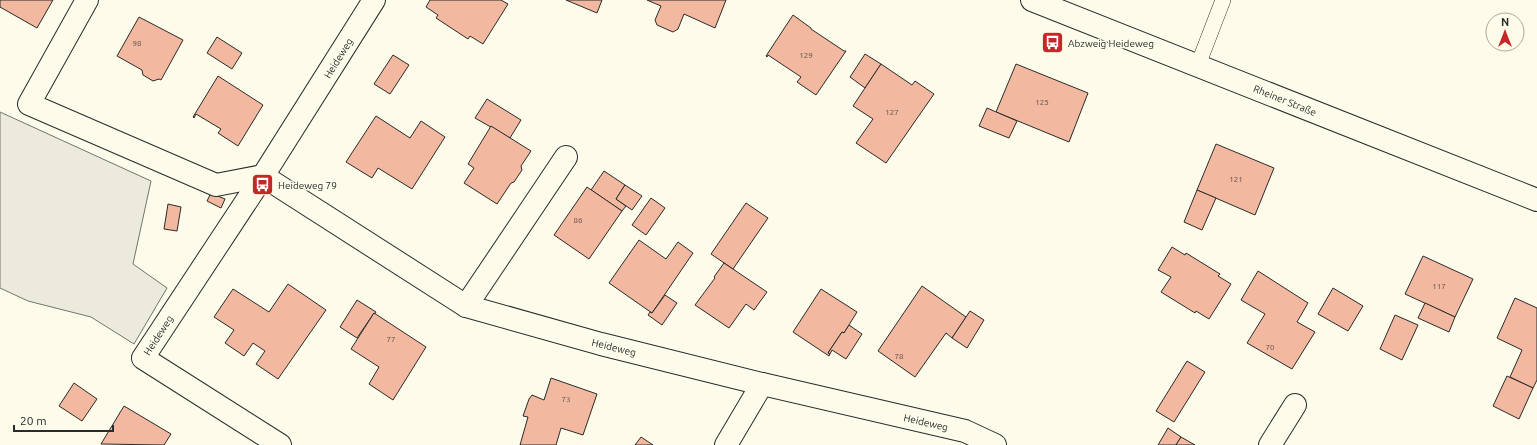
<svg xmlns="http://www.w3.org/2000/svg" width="1537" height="445" font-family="Ubuntu,sans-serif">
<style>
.green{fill:#ecebdb;stroke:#74746e}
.building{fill:#f2b8a0;stroke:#2b2b2b}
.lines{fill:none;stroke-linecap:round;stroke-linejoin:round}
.service-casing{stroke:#2b2b2b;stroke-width:16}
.minor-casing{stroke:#2b2b2b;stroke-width:24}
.secondary-casing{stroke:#2b2b2b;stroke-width:24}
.service{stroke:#fdfbea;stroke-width:15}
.minor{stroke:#fdfbea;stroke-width:22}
.secondary{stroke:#fdfbea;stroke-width:22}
.labels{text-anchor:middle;stroke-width:3;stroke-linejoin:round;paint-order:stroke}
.number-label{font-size:8px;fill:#5d4e48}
.poi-label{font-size:10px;fill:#2b2b2b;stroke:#fdfbea;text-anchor:start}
.street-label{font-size:10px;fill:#2b2b2b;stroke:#fdfbea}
</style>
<rect width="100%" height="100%" fill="#fdfbea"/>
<!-- green -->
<polygon class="green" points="0,112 151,181 133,264 167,288 134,344 91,317 28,301 0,288"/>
<!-- building -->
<g class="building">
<polygon points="0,0 53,0 37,28 0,7"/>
<polygon points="430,0 501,0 508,4 483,44 470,36 468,39 436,18 438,15 426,7"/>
<polygon points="566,0 602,0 597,13"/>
<polygon points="647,0 726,0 715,28 684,14 678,29 673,32 657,25 655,20 661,6"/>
<polygon points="793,15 811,28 811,29 844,51 846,51 816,95 797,82 801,77 768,55 767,57 766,56"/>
<polygon points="139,17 183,40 161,80 159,79 153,81 143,75 142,70 117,56"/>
<polygon points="217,37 242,53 232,69 207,53"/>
<polygon points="865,54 881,64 865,88 850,77"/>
<polygon points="393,55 409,65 390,94 374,84"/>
<polygon points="881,64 912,85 915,81 934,94 886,163 856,143 873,119 853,106"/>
<polygon points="1016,64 1088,93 1069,142 996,112"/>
<polygon points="218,76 263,105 238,146 218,133 221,129 196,114 194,118 193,117"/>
<polygon points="487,99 521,120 510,138 475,118"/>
<polygon points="987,108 1017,121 1009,138 979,126"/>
<polygon points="376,116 410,138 421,121 445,137 412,189 378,168 372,178 346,162"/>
<polygon points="491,126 531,151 521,166 522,170 514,182 511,183 497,204 464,183 474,168 468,164"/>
<polygon points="1216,144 1274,168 1255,215 1197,190"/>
<polygon points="604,171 625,185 616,199 626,206 622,211 591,190"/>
<polygon points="625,185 642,196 632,210 616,199"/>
<polygon points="587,187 622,211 589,259 554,235"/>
<polygon points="1197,190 1216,198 1202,230 1184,222"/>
<polygon points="211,193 225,199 221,208 207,201"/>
<polygon points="651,198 665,208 646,235 632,225"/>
<polygon points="746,203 768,218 733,269 711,254"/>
<polygon points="168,204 181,207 177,231 164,229"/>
<polygon points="639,240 666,259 678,242 693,253 652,313 609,283"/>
<polygon points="1172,247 1185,255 1186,253 1220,274 1218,276 1231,284 1209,319 1196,311 1195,313 1161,292 1171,277 1158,270"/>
<polygon points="1423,256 1473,279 1455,317 1405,294"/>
<polygon points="724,263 767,292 754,310 746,304 729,328 695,305 715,278 714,277"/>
<polygon points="1258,271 1308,303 1297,322 1315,332 1292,369 1247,343 1265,314 1241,300"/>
<polygon points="288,284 326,310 278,379 256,364 265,351 253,343 244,356 225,343 234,330 214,317 233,289 269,312"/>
<polygon points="922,286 966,317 952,338 946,333 915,377 878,351"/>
<polygon points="1333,288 1363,306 1348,331 1318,314"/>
<polygon points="821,289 857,312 844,333 842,332 828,353 830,354 829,356 793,332"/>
<polygon points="665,295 677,303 662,325 648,315 650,312 652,313"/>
<polygon points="1515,298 1537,308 1537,380 1533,388 1510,377 1522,350 1497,338"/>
<polygon points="357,300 376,312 375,314 374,313 357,338 340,327"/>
<polygon points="1425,303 1455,317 1449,332 1418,318"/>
<polygon points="970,311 984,320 967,348 952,338"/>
<polygon points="374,313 426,347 393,400 369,384 379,367 351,349"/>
<polygon points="1395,315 1418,325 1402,360 1380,349"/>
<polygon points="849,325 862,334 846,359 832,350 830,354 828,353 842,332 844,333"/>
<polygon points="1187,361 1205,372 1174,422 1156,411"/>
<polygon points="1507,376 1533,388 1519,419 1493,406"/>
<polygon points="551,378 597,394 583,435 561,428 556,445 520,445 528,417 523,416 529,399 532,395 544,400"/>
<polygon points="74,383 97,399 82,421 59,406"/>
<polygon points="124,406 171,434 164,445 101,444"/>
<polygon points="1168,428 1181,437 1176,445 1158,445"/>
<polygon points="641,437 653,445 635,445"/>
<polygon points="1181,437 1195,445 1176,445"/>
</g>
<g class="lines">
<defs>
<polyline id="service" points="1198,65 1223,0"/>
<g id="minor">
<polyline points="87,0 29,104 216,185 263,176 466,306 601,344 762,384 965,431 995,445"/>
<polyline points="466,306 566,157"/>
<polyline points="280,445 143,358 263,176 374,0"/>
<polyline points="726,445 762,384"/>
<polyline points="1270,445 1295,405"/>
</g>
<polyline id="secondary" points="1032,0 1537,200"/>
</defs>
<!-- service casing -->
<use href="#service" class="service-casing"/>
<!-- minor casing -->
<use href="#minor" class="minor-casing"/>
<!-- secondary casing -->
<use href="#secondary" class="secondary-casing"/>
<!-- service -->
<use href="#service" class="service"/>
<!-- minor -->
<use href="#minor" class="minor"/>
<!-- secondary -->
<use href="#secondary" class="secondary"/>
</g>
<!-- icons -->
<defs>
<symbol id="bus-square" viewBox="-11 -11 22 22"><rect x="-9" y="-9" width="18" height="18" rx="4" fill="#c62828" stroke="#fdfbea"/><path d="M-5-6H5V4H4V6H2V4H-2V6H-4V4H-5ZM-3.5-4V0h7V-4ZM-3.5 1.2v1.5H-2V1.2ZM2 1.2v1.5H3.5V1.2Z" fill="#fff"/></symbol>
</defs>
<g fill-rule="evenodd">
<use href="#bus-square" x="1040" y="30" width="25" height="25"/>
<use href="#bus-square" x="250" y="172" width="25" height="25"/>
</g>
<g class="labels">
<!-- number labels -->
<g class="number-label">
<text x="137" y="46">98</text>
<text x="806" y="58">129</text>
<text x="1042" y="105">125</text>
<text x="892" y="115">127</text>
<text x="1236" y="182">121</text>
<text x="578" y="223">86</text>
<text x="1439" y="289">117</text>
<text x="391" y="342">77</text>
<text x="1270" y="350">70</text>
<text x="899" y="359">78</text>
<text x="566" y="402">73</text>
</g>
<!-- poi labels -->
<g class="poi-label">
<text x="1068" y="47">Abzweig Heideweg</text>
<text x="278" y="189">Heideweg 79</text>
</g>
<!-- street labels -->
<g class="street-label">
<text transform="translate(338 58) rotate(-58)" y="4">Heideweg</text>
<text transform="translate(1285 100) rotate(22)" y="4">Rheiner Straße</text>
<text transform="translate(158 335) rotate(-57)" y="4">Heideweg</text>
<text transform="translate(614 347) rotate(14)" y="4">Heideweg</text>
<text transform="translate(926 422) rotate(13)" y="4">Heideweg</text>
</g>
</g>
<!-- north arrow -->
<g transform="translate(1505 32)"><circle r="19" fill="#fdfbea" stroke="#a9a89e"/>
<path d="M0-3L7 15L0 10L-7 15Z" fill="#c62828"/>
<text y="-6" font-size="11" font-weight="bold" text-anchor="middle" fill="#2b2b2b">N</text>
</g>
<!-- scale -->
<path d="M14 425v6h99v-6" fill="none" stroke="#2b2b2b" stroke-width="2"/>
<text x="20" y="425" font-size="12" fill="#2b2b2b" stroke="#fdfbea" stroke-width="3" paint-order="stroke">20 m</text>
</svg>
